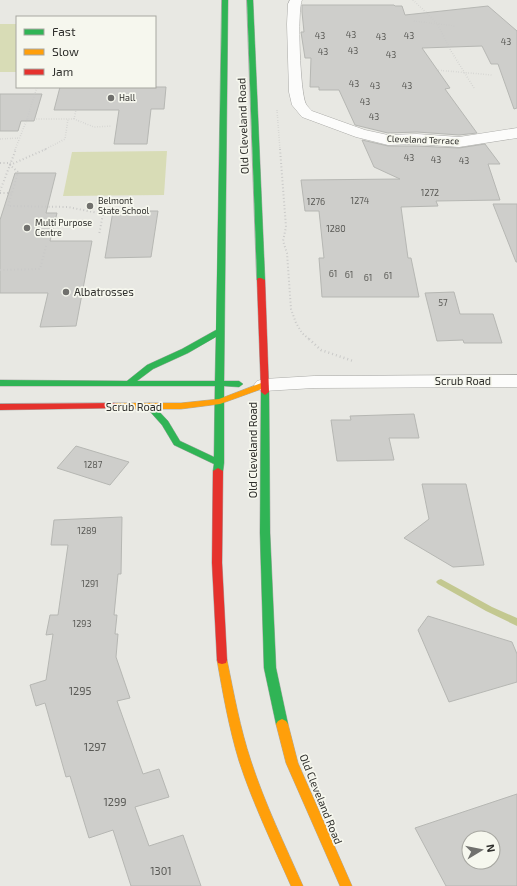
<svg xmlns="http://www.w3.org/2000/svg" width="517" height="886" font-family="'Exo 2',sans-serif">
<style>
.green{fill:#d8dcb6}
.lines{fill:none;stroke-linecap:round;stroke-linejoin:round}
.stream{fill:#c3c890;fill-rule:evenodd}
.building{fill:#cececb;stroke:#b6b7b3;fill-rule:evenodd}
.street-casing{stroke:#ababa8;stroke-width:1}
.fast-casing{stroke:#ababa8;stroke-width:1}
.slow-casing{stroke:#ababa8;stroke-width:1}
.jam-casing{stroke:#ababa8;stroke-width:1}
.path-far2{stroke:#c9c9c8;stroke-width:1.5;stroke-dasharray:0.5 2;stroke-linecap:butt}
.path-far1{stroke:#c9c9c8;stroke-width:2;stroke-dasharray:1 2.5;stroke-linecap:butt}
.path{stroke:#c9c9c8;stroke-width:2.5;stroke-dasharray:1 3;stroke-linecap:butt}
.street{fill:#fcfcfb;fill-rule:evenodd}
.fast{fill:#30b455;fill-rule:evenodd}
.slow{fill:#ff9f0a;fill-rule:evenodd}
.jam{fill:#e5322d;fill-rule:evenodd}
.poi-dot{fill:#70706d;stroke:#f6f7ee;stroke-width:1.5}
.labels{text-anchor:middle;stroke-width:3.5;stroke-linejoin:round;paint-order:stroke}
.number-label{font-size:9px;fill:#585854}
.far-poi-label{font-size:9px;fill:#30302d;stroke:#f6f7ee;text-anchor:start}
.far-street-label{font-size:9px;fill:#30302d;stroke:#f6f7ee}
.street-label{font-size:11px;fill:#30302d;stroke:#f6f7ee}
.poi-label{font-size:11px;fill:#30302d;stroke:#f6f7ee;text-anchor:start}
.near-number-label{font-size:11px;fill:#585854}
</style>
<rect width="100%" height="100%" fill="#e8e8e3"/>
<!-- green -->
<g class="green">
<rect x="0" y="24" width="17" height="48"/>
<polygon points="167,151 164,195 63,196 72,152"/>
</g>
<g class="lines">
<!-- stream -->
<polygon class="stream" points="441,579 492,607 517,618 517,626 486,611 438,584 436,582 438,580"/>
</g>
<!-- building -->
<g class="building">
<polygon points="302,5 394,5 395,6 402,6 405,15 488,6 517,31 517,108 514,109 498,64 491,64 482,46 422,48 450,88 445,89 477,133 459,135 417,132 388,133 355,125 339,90 319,90 319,87 310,87 311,58 305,58 301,32 304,32 302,12"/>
<polygon points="60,87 166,87 164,109 151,109 147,144 114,144 119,110 54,110"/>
<polygon points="0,94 42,94 34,121 21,121 18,131 0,131"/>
<polygon points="362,140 388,146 417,146 459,148 485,144 500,164 488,164 500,200 436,201 438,206 401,207 408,258 411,258 419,297 322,297 319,258 324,258 319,211 305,211 301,180 400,179 374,167"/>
<polygon points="15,173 56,173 46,213 57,213 50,241 92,241 76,326 40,327 48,293 0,293 0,220"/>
<polygon points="493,204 517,204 517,262 516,262"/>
<polygon points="113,211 158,211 151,257 105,258"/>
<polygon points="454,292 460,314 493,314 502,343 464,343 463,340 437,341 425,293"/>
<polygon points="414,414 419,438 389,438 394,460 337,461 331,420 351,420 350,416"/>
<polygon points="76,446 129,462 110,485 57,468"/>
<polygon points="422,484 466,484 484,565 453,567 404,538 429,519"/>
<polygon points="122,517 121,574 118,574 114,615 117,615 115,634 118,634 116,657 130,698 117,701 143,774 159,769 169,797 135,807 149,846 183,835 201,886 131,886 113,830 89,838 70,776 66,777 45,703 36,706 30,685 46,680 53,634 46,635 50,615 58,615 68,545 51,545 54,520"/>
<polygon points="428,616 512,642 517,654 517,682 449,702 418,630"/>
<path d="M517,794v92h-71l-31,-58zM469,838h24v24h-24z"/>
</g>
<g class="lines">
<defs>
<g id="street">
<path d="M290,0h12c-5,10 -2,93 4,104 1,2 4,5 6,7l53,19 23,5 29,-1 42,3 58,-9v10l-58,9 -42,-3 -29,1 -32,-8 -54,-20 -10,-12 -3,-13 -2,-68 1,-20z"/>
<polygon points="517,375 517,387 314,388 264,391 257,389 254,385 257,381 264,379 314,376"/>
</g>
<g id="fast">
<path d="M222,0h6l-4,381h15l4,3 -4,3 -15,-1v77l-1,8 -5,3 -5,-3 1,-7 -40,-19 -12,-20 -17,-19 4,-3 3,1 16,17 12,20 34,16 1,-71h-215v-6l127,1 20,-16 35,-16 34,-19zM216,337l-1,44h-78l16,-12 35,-16z"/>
<polygon points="247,0 253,0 265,280 261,282 257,280"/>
<polygon points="265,389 269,392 270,533 276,668 288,724 286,727 282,729 278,727 276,724 264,668 260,533 261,392"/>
</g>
<g id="slow">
<polygon points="264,382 268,385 267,387 220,404 181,409 115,409 111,406 115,403 181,403 219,399"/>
<path d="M222,656l4,1 1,3c7,34 13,68 24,101 14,43 34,84 52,125h-12c-18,-41 -38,-82 -52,-125 -10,-33 -16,-67 -22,-101l1,-3z"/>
<polygon points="282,719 286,721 288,724 298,763 352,886 340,886 286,763 276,724 278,721"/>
</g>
<g id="jam">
<polygon points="258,278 261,278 265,280 269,392 265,395 261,392 257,280"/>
<polygon points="115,403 119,406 118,408 0,410 0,404"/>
<polygon points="218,468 223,471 222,563 227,660 226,663 222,664 218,663 217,660 212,563 213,471"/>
</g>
</defs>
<!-- street casing -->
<use href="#street" class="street-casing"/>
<!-- fast casing -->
<use href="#fast" class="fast-casing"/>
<!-- slow casing -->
<use href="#slow" class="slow-casing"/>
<!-- jam casing -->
<use href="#jam" class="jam-casing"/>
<!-- path-far2 -->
<g class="path-far2">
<polyline points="413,0 437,23 451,51 474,88"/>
<polyline points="414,21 455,26"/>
<polyline points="436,70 492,75"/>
<polyline points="277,110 280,150"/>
<polyline points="27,119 37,87"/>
<polyline points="74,119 76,110"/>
<polyline points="0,139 20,138"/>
<polyline points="15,150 27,119 74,119 94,127 112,126"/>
<polyline points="44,150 65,139 68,119"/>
</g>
<!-- path-far1 -->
<g class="path-far1">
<polyline points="46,149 10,165 18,172 8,206 68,207 103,214 99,235"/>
<polyline points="280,149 286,227 283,241 287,253 291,309 296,323 302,333 310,340"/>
<polyline points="0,163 11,163"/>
<polyline points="0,191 16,149"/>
<polyline points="0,193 12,193"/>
<polyline points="0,270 40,269 46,246"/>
</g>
<!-- path -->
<polyline class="path" points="309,339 321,350 353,361"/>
<!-- street -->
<use href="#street" class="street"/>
<!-- fast -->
<use href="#fast" class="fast"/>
<!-- slow -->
<use href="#slow" class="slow"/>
<!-- jam -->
<use href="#jam" class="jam"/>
</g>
<!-- markers -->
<g class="poi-dot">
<circle cx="111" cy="98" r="4"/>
<circle cx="90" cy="206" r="4"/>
<circle cx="27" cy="228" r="4"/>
<circle cx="66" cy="292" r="4"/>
</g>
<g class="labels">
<!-- number labels -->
<g class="number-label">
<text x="351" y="38">43</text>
<text x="320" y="39">43</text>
<text x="409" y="39">43</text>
<text x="381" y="40">43</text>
<text x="506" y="45">43</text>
<text x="353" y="54">43</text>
<text x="323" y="55">43</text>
<text x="391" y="58">43</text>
<text x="354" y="87">43</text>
<text x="375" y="89">43</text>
<text x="407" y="89">43</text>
<text x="365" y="105">43</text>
<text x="374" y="120">43</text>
<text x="409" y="161">43</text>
<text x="436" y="163">43</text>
<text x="464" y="164">43</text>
<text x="430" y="196">1272</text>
<text x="360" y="204">1274</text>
<text x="316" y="205">1276</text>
<text x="336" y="232">1280</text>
<text x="333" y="277">61</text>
<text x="349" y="278">61</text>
<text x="388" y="279">61</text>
<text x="368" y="281">61</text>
<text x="443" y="306">57</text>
<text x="93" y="468">1287</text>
<text x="87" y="534">1289</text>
<text x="90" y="587">1291</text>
<text x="82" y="627">1293</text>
</g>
<!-- far-poi labels -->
<g class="far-poi-label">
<text x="119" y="101">Hall</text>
<text x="98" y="204">Belmont<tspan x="98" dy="10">State School</tspan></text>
<text x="35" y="226">Multi Purpose<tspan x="35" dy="10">Centre</tspan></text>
</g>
<!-- far-street labels -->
<g class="far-street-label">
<text transform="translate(423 140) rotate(2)" y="3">Cleveland Terrace</text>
</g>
<!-- street labels -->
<g class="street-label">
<text transform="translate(243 126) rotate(-92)" y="4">Old Cleveland Road</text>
<text x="463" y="385">Scrub Road</text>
<text x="134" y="411">Scrub Road</text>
<text transform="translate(253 450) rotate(-90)" y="4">Old Cleveland Road</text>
<text transform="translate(321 799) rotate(68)" y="4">Old Cleveland Road</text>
</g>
<!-- poi labels -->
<g class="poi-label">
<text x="74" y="296">Albatrosses</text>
</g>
<!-- near-number labels -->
<g class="near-number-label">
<text x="80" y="695">1295</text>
<text x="95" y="751">1297</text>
<text x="115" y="806">1299</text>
<text x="161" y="875">1301</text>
</g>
</g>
<!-- legend -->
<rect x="16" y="16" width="140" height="72" fill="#f6f7ee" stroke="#a7a7a1"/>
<rect x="24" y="29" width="20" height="6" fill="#30b455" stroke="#a7a7a1"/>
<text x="52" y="36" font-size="12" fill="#30302d">Fast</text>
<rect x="24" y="49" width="20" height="6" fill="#ff9f0a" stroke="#a7a7a1"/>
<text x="52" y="56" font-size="12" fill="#30302d">Slow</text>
<rect x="24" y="69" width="20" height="6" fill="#e5322d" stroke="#a7a7a1"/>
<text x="52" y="76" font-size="12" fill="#30302d">Jam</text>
<!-- north arrow -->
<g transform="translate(481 850) rotate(80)"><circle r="19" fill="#f6f7ee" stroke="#a7a7a1"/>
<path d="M0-3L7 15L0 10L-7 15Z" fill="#70706d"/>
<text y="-6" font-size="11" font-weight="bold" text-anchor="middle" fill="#30302d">N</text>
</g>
</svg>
